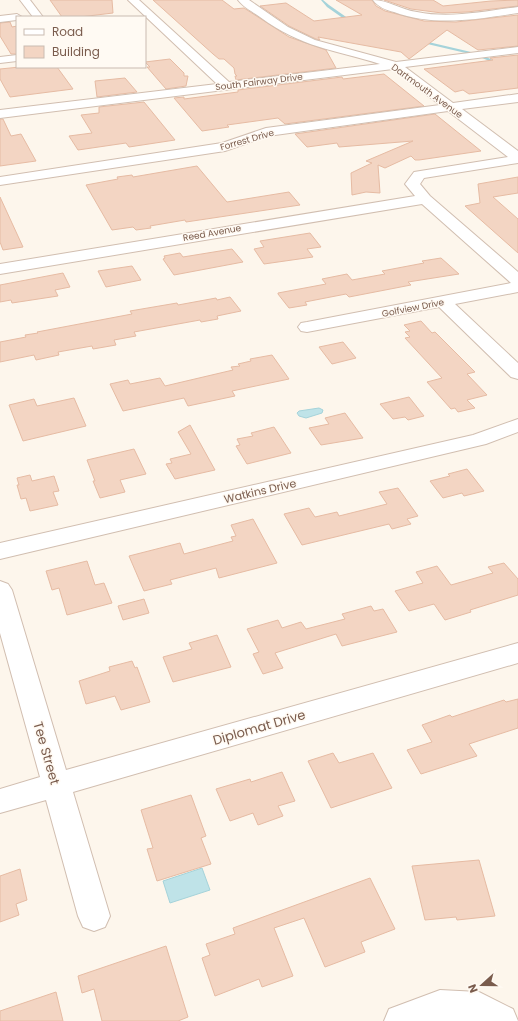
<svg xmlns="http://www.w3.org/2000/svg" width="518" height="1021" font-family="Poppins,sans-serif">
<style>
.water{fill:#bfe3e8;stroke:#a5d3da}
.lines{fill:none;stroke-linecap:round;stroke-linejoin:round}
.stream{fill:#a5d3da;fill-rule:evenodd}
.building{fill:#f3d5c3;stroke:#e6bba3}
.minor-casing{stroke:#d1beb0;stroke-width:2}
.minor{fill:#fff;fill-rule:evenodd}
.labels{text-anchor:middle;stroke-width:3;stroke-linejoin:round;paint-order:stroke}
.far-street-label{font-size:9px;fill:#7a5c4d;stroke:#fffaf3}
.street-label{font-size:11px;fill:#7a5c4d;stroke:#fffaf3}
.near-street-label{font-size:13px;fill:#7a5c4d;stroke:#fffaf3}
</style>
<rect width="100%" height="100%" fill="#fdf6ec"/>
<!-- water -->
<g class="water">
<polygon points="319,408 323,410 322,413 306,418 299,416 297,413 299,411"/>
<polygon points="202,868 210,890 170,903 163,881"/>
</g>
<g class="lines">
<!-- stream -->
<g class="stream">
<polygon points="321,0 323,0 329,5 349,19 349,21 347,21 327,7"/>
<polygon points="424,41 471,52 471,53 470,54 423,43"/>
<polygon points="482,56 484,56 499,63 497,64 482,58"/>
</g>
</g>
<!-- building -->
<g class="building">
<polygon points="50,0 112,0 113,13 80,17 62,17"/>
<polygon points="153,0 222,0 234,9 244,8 289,37 326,50 336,68 236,80 235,76 237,76 235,74 234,68 224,59 219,59 213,54"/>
<polygon points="336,0 372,0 376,6 385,11 424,21 456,22 518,15 518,46 478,50 447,30 409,59 401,52 318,37 320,40 316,39 289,26 260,6 286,3 314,21 362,15"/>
<polygon points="384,0 433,0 443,6 491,1 518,0 518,6 467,12 442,13 411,9"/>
<polygon points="10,22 12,27 17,26 17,54 11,54 0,36 0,23"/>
<polygon points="518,55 518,88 469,94 463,90 455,92 424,69 493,60 490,58"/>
<polygon points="170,59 184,73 184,76 188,76 186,86 166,89 147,67 150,67 145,62"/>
<polygon points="20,67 57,67 73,89 10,97 0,79 0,69"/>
<polygon points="384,74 424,106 285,124 278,118 227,125 229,127 202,131 174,98 184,97 184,99 238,92 238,90 342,77 343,79"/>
<polygon points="125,78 137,92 97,97 95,81"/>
<polygon points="144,102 175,140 129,147 126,143 78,150 69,136 92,133 81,115 99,113 99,107"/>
<polygon points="435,114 481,151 419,160 415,160 411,156 385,168 378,165 380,193 366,192 352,195 351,173 372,163 366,161 413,141 339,147 337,143 307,147 295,134"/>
<polygon points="0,119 3,119 11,136 21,134 36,161 0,166"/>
<polygon points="197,166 227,202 289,192 300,205 186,222 185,220 150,226 151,228 136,230 133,227 112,230 86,185 118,179 117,177 132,175 133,177"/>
<polygon points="518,177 518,193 493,197 518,219 518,253 465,206 480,203 478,184"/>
<polygon points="0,197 23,247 3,250 0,242"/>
<polygon points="310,233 321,247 307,249 313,257 264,264 254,249 264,247 260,241"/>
<polygon points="232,249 243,262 174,275 163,259 165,258 164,256 180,253 183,257"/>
<polygon points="441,258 459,274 408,282 411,285 349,297 346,294 305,302 307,305 289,308 278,294 278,293 326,284 322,279 347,274 352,280 385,274 382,271 424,263 422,261"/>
<polygon points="132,266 141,280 106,287 98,271"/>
<polygon points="63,273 70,287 55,290 58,296 12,303 11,300 0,302 0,285"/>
<polygon points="230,297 241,311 217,316 218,319 201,322 200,320 134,332 136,336 114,340 116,345 93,349 92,346 58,352 59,355 36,360 34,355 0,362 0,342 26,337 25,335 38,333 37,332 132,314 130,311 177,303 178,305 216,298 217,300"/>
<polygon points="421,321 432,333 435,332 475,372 467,374 487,395 467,400 475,408 458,412 455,408 451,409 427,382 442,378 405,338 410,337 405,332 410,331 404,325"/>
<polygon points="343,342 356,358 332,364 319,347"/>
<polygon points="272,355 289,379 232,391 235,396 188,406 184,398 123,411 110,384 128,380 130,384 160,378 165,386 233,370 231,367 240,366 238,364 251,361 250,359"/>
<polygon points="409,397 424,416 408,420 405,417 393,419 380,404"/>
<polygon points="74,398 86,426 23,441 9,405 34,399 37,406"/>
<polygon points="345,413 363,438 321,445 309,428 329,424 325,418"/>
<polygon points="190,425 215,470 175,479 166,464 172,463 170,459 191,454 178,432"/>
<polygon points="274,427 291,453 247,464 236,446 240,445 237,439 253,436 251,433"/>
<polygon points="134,449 146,474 120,480 125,492 100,498 93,481 95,481 87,460"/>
<polygon points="467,469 484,491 464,496 462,493 443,498 430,481 450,476 448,474"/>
<polygon points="30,475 32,481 54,476 59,491 53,492 58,505 30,511 26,498 21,499 17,485 19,485 17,478"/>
<polygon points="398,488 418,516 407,519 411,524 392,529 389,524 302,545 284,514 309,508 315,517 337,512 339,516 387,504 379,492"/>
<polygon points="253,519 277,563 219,578 216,568 170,580 172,584 144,591 129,556 180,543 184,554 233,541 231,537 236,536 231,525"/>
<polygon points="87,561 95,585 104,583 112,603 67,615 59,588 52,590 46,571"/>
<polygon points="504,563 518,579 518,595 470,610 471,612 445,620 434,604 409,611 395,591 423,583 416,572 437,566 451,585 493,573 488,567"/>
<polygon points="144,599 149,613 123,620 118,606"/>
<polygon points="371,606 374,611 383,609 397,632 342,646 336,634 275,653 283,668 263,674 253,654 259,652 247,629 278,620 282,628 301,622 306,629 345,619 342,614"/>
<polygon points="217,635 231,667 173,682 163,657 192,649 189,643"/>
<polygon points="132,661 135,668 137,667 150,702 121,710 115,696 86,704 79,681 110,671 109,667"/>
<polygon points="518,699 518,728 469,744 477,756 421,774 407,750 432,742 422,725 450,715 452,717 504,700 506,702"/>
<polygon points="333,753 339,763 373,753 392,788 331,808 308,761"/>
<polygon points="282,772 295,801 278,806 283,816 258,825 253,813 230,821 216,789 250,779 251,782"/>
<polygon points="191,795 206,836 201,838 211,864 157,881 147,849 153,848 141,810"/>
<polygon points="479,860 495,916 457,920 456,917 425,920 412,866"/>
<polygon points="20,869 27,900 16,904 19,915 0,922 0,876"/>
<polygon points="370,878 395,929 361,942 365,952 325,967 304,918 274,928 293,976 262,987 259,979 215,996 202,958 210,955 206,944 235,934 233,928"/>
<polygon points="166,946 188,1017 178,1021 102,1021 94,989 82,993 78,976"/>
<polygon points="56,992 63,1021 0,1021 0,1011"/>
</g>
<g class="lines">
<defs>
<g id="minor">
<polygon points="20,0 30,0 43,17 33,17"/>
<path d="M128,0h11l90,82 151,-18c-47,-15 -78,-16 -120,-47 -7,-5 -17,-10 -22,-17h11l39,27 27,13 81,22 122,-15v6l-113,14 48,36 65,-9v8l-56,7 56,42v12l-94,15 -4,6 10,12 88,76v20l-63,12 63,59v16l-7,-2 -72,-70 -132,25 -6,-1 -3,-4 3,-4 6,-1 204,-39 -89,-79 -422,70v-10l415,-68 -10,-12 9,-12 94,-15 -60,-46 -180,25 -43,15 -225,34v-8l222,-34 44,-15 174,-23 -47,-36 -393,49v-8l217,-26z"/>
<path d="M373,0c15,0 28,10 44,12 33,7 68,-1 101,-5v6c-42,6 -83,14 -124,-1 -8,-2 -16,-5 -21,-12z"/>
<polygon points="17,14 22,17 17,17 17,20 0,22 0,16"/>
<polygon points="17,55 17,61 0,63 0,57"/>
<polygon points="518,419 518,432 486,444 0,559 0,543 473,435"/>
<polygon points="0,581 8,584 12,590 66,770 518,643 518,663 73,792 110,916 105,927 94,931 83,927 78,916 46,800 0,813 0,789 40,777 0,633"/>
<polygon points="440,990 479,992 513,1009 518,1021 384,1021 389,1009"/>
</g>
</defs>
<!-- minor casing -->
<use href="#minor" class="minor-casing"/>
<!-- minor -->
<use href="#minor" class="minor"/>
</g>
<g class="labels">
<!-- far-street labels -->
<g class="far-street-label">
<text transform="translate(259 82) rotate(-7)" y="3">South Fairway Drive</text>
<text transform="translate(427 91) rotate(36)" y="3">Dartmouth Avenue</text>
<text transform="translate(247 140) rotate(-16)" y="3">Forrest Drive</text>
<text transform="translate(212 233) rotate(-10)" y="3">Reed Avenue</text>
<text transform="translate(413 308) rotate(-11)" y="3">Golfview Drive</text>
</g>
<!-- street labels -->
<g class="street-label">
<text transform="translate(260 491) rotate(-13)" y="4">Watkins Drive</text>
</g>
<!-- near-street labels -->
<g class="near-street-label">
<text transform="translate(259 727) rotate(-16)" y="5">Diplomat Drive</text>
<text transform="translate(47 753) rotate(74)" y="5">Tee Street</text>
</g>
</g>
<!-- legend -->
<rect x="16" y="16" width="130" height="52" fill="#fffaf3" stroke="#cabbb1"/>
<rect x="24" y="29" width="20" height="6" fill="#ffffff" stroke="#cabbb1"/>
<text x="52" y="36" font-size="12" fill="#7a5c4d">Road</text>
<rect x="24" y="46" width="20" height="12" fill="#f3d5c3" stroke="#cabbb1"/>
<text x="52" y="56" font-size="12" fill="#7a5c4d">Building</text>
<!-- north arrow -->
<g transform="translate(482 985) rotate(249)" stroke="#fffaf3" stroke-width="3" paint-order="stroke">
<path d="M0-3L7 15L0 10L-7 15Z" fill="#7a5c4d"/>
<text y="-6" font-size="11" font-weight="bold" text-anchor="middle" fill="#7a5c4d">N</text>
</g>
</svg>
